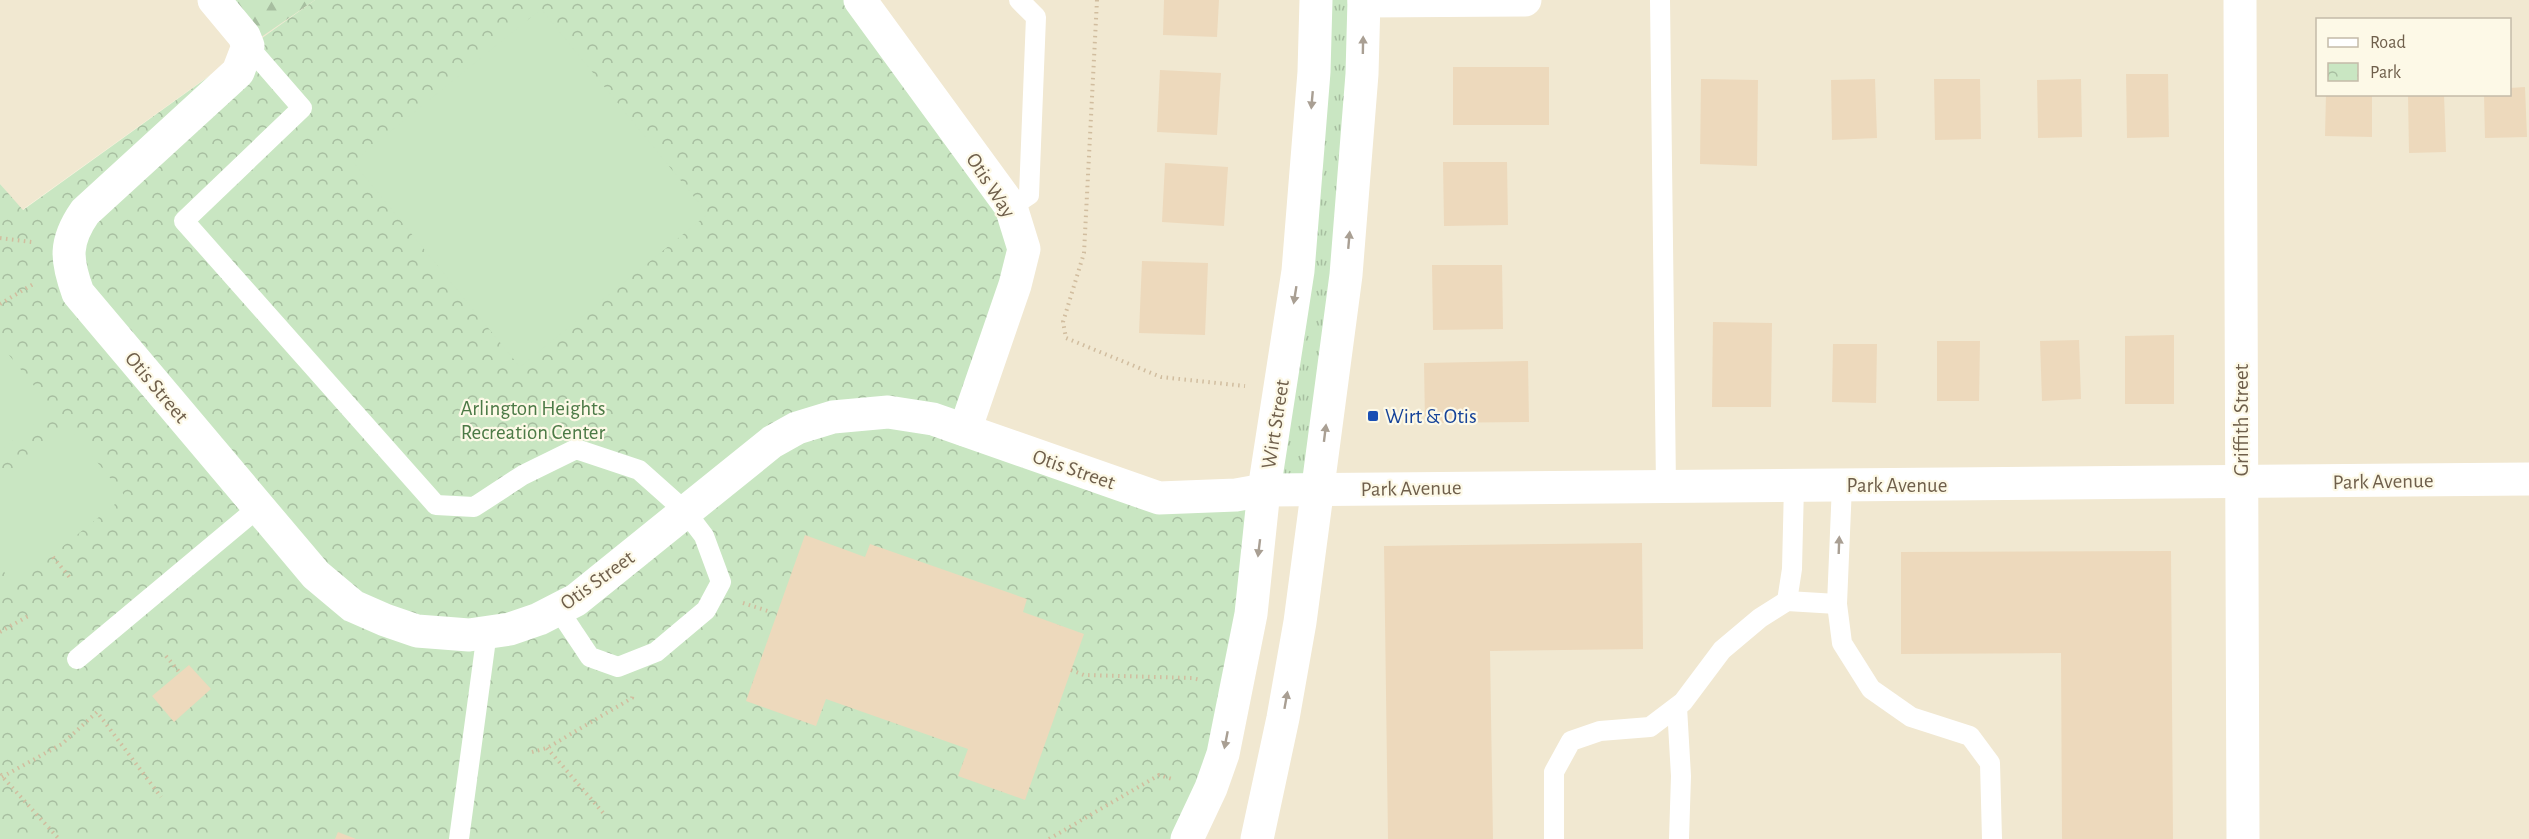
<svg xmlns="http://www.w3.org/2000/svg" width="2529" height="839" font-family="'Alegreya Sans',sans-serif">
<style>
.residential{fill:#f1e8d1;fill-rule:evenodd}
.grass{fill:url(#grass-tufts)}
.forest{fill:url(#forest-firs)}
.park{fill:url(#park-crowns)}
.pitch{fill:#c9e6c2}
.building{fill:#edd9bc}
.lines{fill:none;stroke-linecap:round;stroke-linejoin:round}
.path{stroke:#d1bd9f;stroke-width:4;stroke-dasharray:1.5 4.5;stroke-linecap:butt}
.service{stroke:#fff;stroke-width:20}
.minor{stroke:#fff;stroke-width:33}
.tertiary{stroke:#fff;stroke-width:33}
.secondary{stroke:#fff;stroke-width:33}
.oneway{fill:#a99f93}
.transit-dot{fill:#1a4fb4;stroke:#fdf9e7;stroke-width:2}
.labels{text-anchor:middle;stroke-width:4.5;stroke-linejoin:round;paint-order:stroke}
.street-label{font-size:21px;fill:#6f5f4b;stroke:#fdf9e7}
.park-label{font-size:21px;fill:#4c7a46;stroke:#fdf9e7}
.transit-label{font-size:21px;fill:#164399;stroke:#fdf9e7;text-anchor:start}
</style>
<defs>
<pattern id="grass-tufts" width="24" height="20" patternUnits="userSpaceOnUse" patternTransform="scale(1.5)"><rect width="24" height="20" fill="#c9e6c2"/><path d="M3 7l-1-3M5 7V3M7 7l1-3M15 17l-1-3M17 17v-4M19 17l1-3" fill="none" stroke="#a7bea0"/></pattern>
<pattern id="forest-firs" width="22" height="20" patternUnits="userSpaceOnUse" patternTransform="scale(1.5)"><rect width="22" height="20" fill="#c9e6c2"/><path d="M5 1l3.5 6h-7zM16 11l3.5 6h-7z" fill="#a7bea0"/></pattern>
<pattern id="park-crowns" width="20" height="18" patternUnits="userSpaceOnUse" patternTransform="scale(1.5)"><rect width="20" height="18" fill="#c9e6c2"/><path d="M2 6a3 3 0 1 1 6 0M12 15a3 3 0 1 1 6 0" fill="none" stroke="#a7bea0"/></pattern>
</defs>
<rect width="100%" height="100%" fill="#faf5e2"/>
<!-- residential -->
<g class="residential">
<polygon points="0,0 315,0 22,210 0,184"/>
<path d="M860,0h1669v839h-1342l-28,-341 -194,-68zM2318,20h192v74h-192z"/>
</g>
<!-- grass -->
<polygon class="grass" points="1316,0 1364,0 1318,491 1264,490"/>
<!-- forest -->
<polygon class="forest" points="214,0 315,0 248,46"/>
<!-- park -->
<polygon class="park" points="315,0 860,0 1024,249 965,430 1159,498 1236,495 1262,524 1187,839 0,839 0,184 23,210"/>
<!-- pitch -->
<g class="pitch">
<polygon points="541,9 708,214 520,367 353,162"/>
<polygon points="0,344 53,409 0,451"/>
<polygon points="70,429 125,496 15,585 0,567 0,485"/>
</g>
<!-- building -->
<g class="building">
<polygon points="1164,0 1219,0 1217,37 1163,35"/>
<rect x="1453" y="67" width="96" height="58"/>
<polygon points="1160,70 1221,73 1217,135 1157,132"/>
<polygon points="2126,74 2168,74 2169,137 2127,138"/>
<polygon points="1701,79 1758,80 1757,166 1700,164"/>
<polygon points="1875,79 1877,138 1832,140 1831,80"/>
<polygon points="1934,79 1980,79 1981,139 1935,140"/>
<polygon points="2081,79 2082,137 2038,138 2037,80"/>
<polygon points="2525,87 2527,137 2485,138 2484,94 2510,94 2510,88"/>
<polygon points="2326,94 2372,94 2372,137 2325,136"/>
<polygon points="2408,94 2444,94 2446,152 2409,153"/>
<polygon points="1443,162 1507,162 1508,225 1444,226"/>
<polygon points="1165,163 1228,167 1224,226 1162,222"/>
<polygon points="1142,261 1208,263 1205,335 1139,333"/>
<polygon points="1432,265 1502,265 1503,329 1433,330"/>
<polygon points="1713,322 1772,323 1771,407 1712,407"/>
<polygon points="2174,335 2174,404 2125,404 2125,336"/>
<polygon points="2079,340 2081,399 2042,401 2040,341"/>
<polygon points="1937,341 1980,341 1979,401 1937,401"/>
<polygon points="1833,344 1877,344 1876,403 1832,402"/>
<polygon points="1528,361 1529,422 1425,423 1424,363"/>
<polygon points="805,535 865,557 870,544 1027,599 1023,612 1084,634 1025,800 958,776 968,749 826,699 816,726 746,701"/>
<polygon points="1642,543 1643,649 1490,651 1493,839 1388,839 1384,546"/>
<polygon points="2171,551 2173,839 2062,839 2061,653 1901,654 1901,552"/>
<polygon points="189,665 211,689 174,722 152,696"/>
<polygon points="338,832 356,839 335,839"/>
</g>
<g class="lines">
<!-- path -->
<g class="path">
<polyline points="1097,0 1084,253 1063,322 1066,338 1161,377 1245,386"/>
<polyline points="0,238 32,242"/>
<polyline points="0,304 35,283"/>
<polyline points="53,557 71,579"/>
<polyline points="743,603 771,612"/>
<polyline points="0,632 30,615"/>
<polyline points="166,656 180,673"/>
<polyline points="1071,670 1084,675 1192,678 1201,680"/>
<polyline points="547,748 605,815"/>
<polyline points="532,752 547,748 632,698 633,693"/>
<polyline points="0,774 59,839"/>
<polyline points="2,777 62,744 97,712 161,797"/>
<polyline points="1049,839 1159,775 1172,779"/>
</g>
<!-- service -->
<g class="service">
<polyline points="1660,0 1666,486"/>
<polyline points="248,46 302,108 184,221 436,505 474,507 523,475 576,449 639,470 685,511 704,536 721,582 706,610 656,652 618,667 590,657 558,609"/>
<polyline points="1011,207 1029,195 1036,17 1019,0"/>
<polyline points="1842,485 1837,604 1842,643 1871,689 1911,717 1970,736 1990,763 1992,839"/>
<polyline points="1787,601 1792,569 1794,485"/>
<polyline points="77,659 259,507"/>
<polyline points="1677,707 1681,776 1679,839"/>
<polyline points="459,839 487,632"/>
<polyline points="1554,839 1554,772 1571,741 1600,731 1650,727 1683,702 1722,650 1760,618 1787,601 1837,604"/>
</g>
<!-- minor -->
<g class="minor">
<path d="M214,0l30,36 4,10 -10,26 -153,140c-21,30 -19,48 -7,81l238,282 37,31 32,14 32,11 52,4 41,-6 29,-10 37,-19 196,-158 25,-14 36,-11 55,-5 45,7 226,79 77,-3 28,-5"/>
<polyline points="860,0 1011,207 1024,249 1015,285 965,430"/>
<polyline points="2240,0 2243,839"/>
<polyline points="1364,1 1525,0"/>
</g>
<!-- tertiary -->
<polyline class="tertiary" points="1264,490 2529,479"/>
<!-- secondary -->
<g class="secondary">
<polyline points="1187,839 1211,788 1223,754 1251,614 1264,490 1298,271 1314,72 1316,0"/>
<polyline points="1257,839 1283,718 1300,622 1346,275 1362,74 1364,0"/>
</g>
</g>
<!-- one-way arrows -->
<defs><path id="oneway-solid" d="M-6-.8H1V-3.2L6.5 0L1 3.2V.8H-6Z" transform="scale(1.5)"/></defs>
<g class="oneway">
<use href="#oneway-solid" transform="translate(1363 45) rotate(-89)"/>
<use href="#oneway-solid" transform="translate(1312 100) rotate(95)"/>
<use href="#oneway-solid" transform="translate(1349 240) rotate(-85)"/>
<use href="#oneway-solid" transform="translate(1295 295) rotate(99)"/>
<use href="#oneway-solid" transform="translate(1325 433) rotate(-83)"/>
<use href="#oneway-solid" transform="translate(1839 545) rotate(-88)"/>
<use href="#oneway-solid" transform="translate(1259 548) rotate(97)"/>
<use href="#oneway-solid" transform="translate(1286 700) rotate(-80)"/>
<use href="#oneway-solid" transform="translate(1226 740) rotate(101)"/>
</g>
<!-- markers -->
<rect class="transit-dot" x="1367" y="410" width="12" height="12" rx="3"/>
<g class="labels">
<!-- street labels -->
<g class="street-label">
<text transform="translate(991 185) rotate(57)" y="7">Otis Way</text>
<text transform="translate(157 387) rotate(50)" y="7">Otis Street</text>
<text transform="translate(2241 420) rotate(-90)" y="7">Griffith Street</text>
<text transform="translate(1275 424) rotate(-81)" y="7">Wirt Street</text>
<text transform="translate(1074 469) rotate(19)" y="7">Otis Street</text>
<text transform="translate(2383 481) rotate(-1)" y="7">Park Avenue</text>
<text x="1897" y="492">Park Avenue</text>
<text transform="translate(1411 488) rotate(-1)" y="7">Park Avenue</text>
<text transform="translate(597 580) rotate(-36)" y="7">Otis Street</text>
</g>
<!-- park labels -->
<g class="park-label">
<text x="533" y="415">Arlington Heights<tspan x="533" dy="24">Recreation Center</tspan></text>
</g>
<!-- transit labels -->
<g class="transit-label">
<text x="1385" y="423">Wirt &amp; Otis</text>
</g>
</g>
<!-- legend -->
<rect x="2316" y="18" width="195" height="78" fill="#fdf9e7" stroke="#c4bba9" stroke-width="1.5"/>
<rect x="2328" y="38" width="30" height="9" fill="#ffffff" stroke="#c4bba9" stroke-width="1.5"/>
<text x="2370" y="48" font-size="18" fill="#6f5f4b">Road</text>
<rect x="2328" y="63" width="30" height="18" fill="url(#park-crowns)" stroke="#c4bba9" stroke-width="1.5"/>
<text x="2370" y="78" font-size="18" fill="#6f5f4b">Park</text>
</svg>
